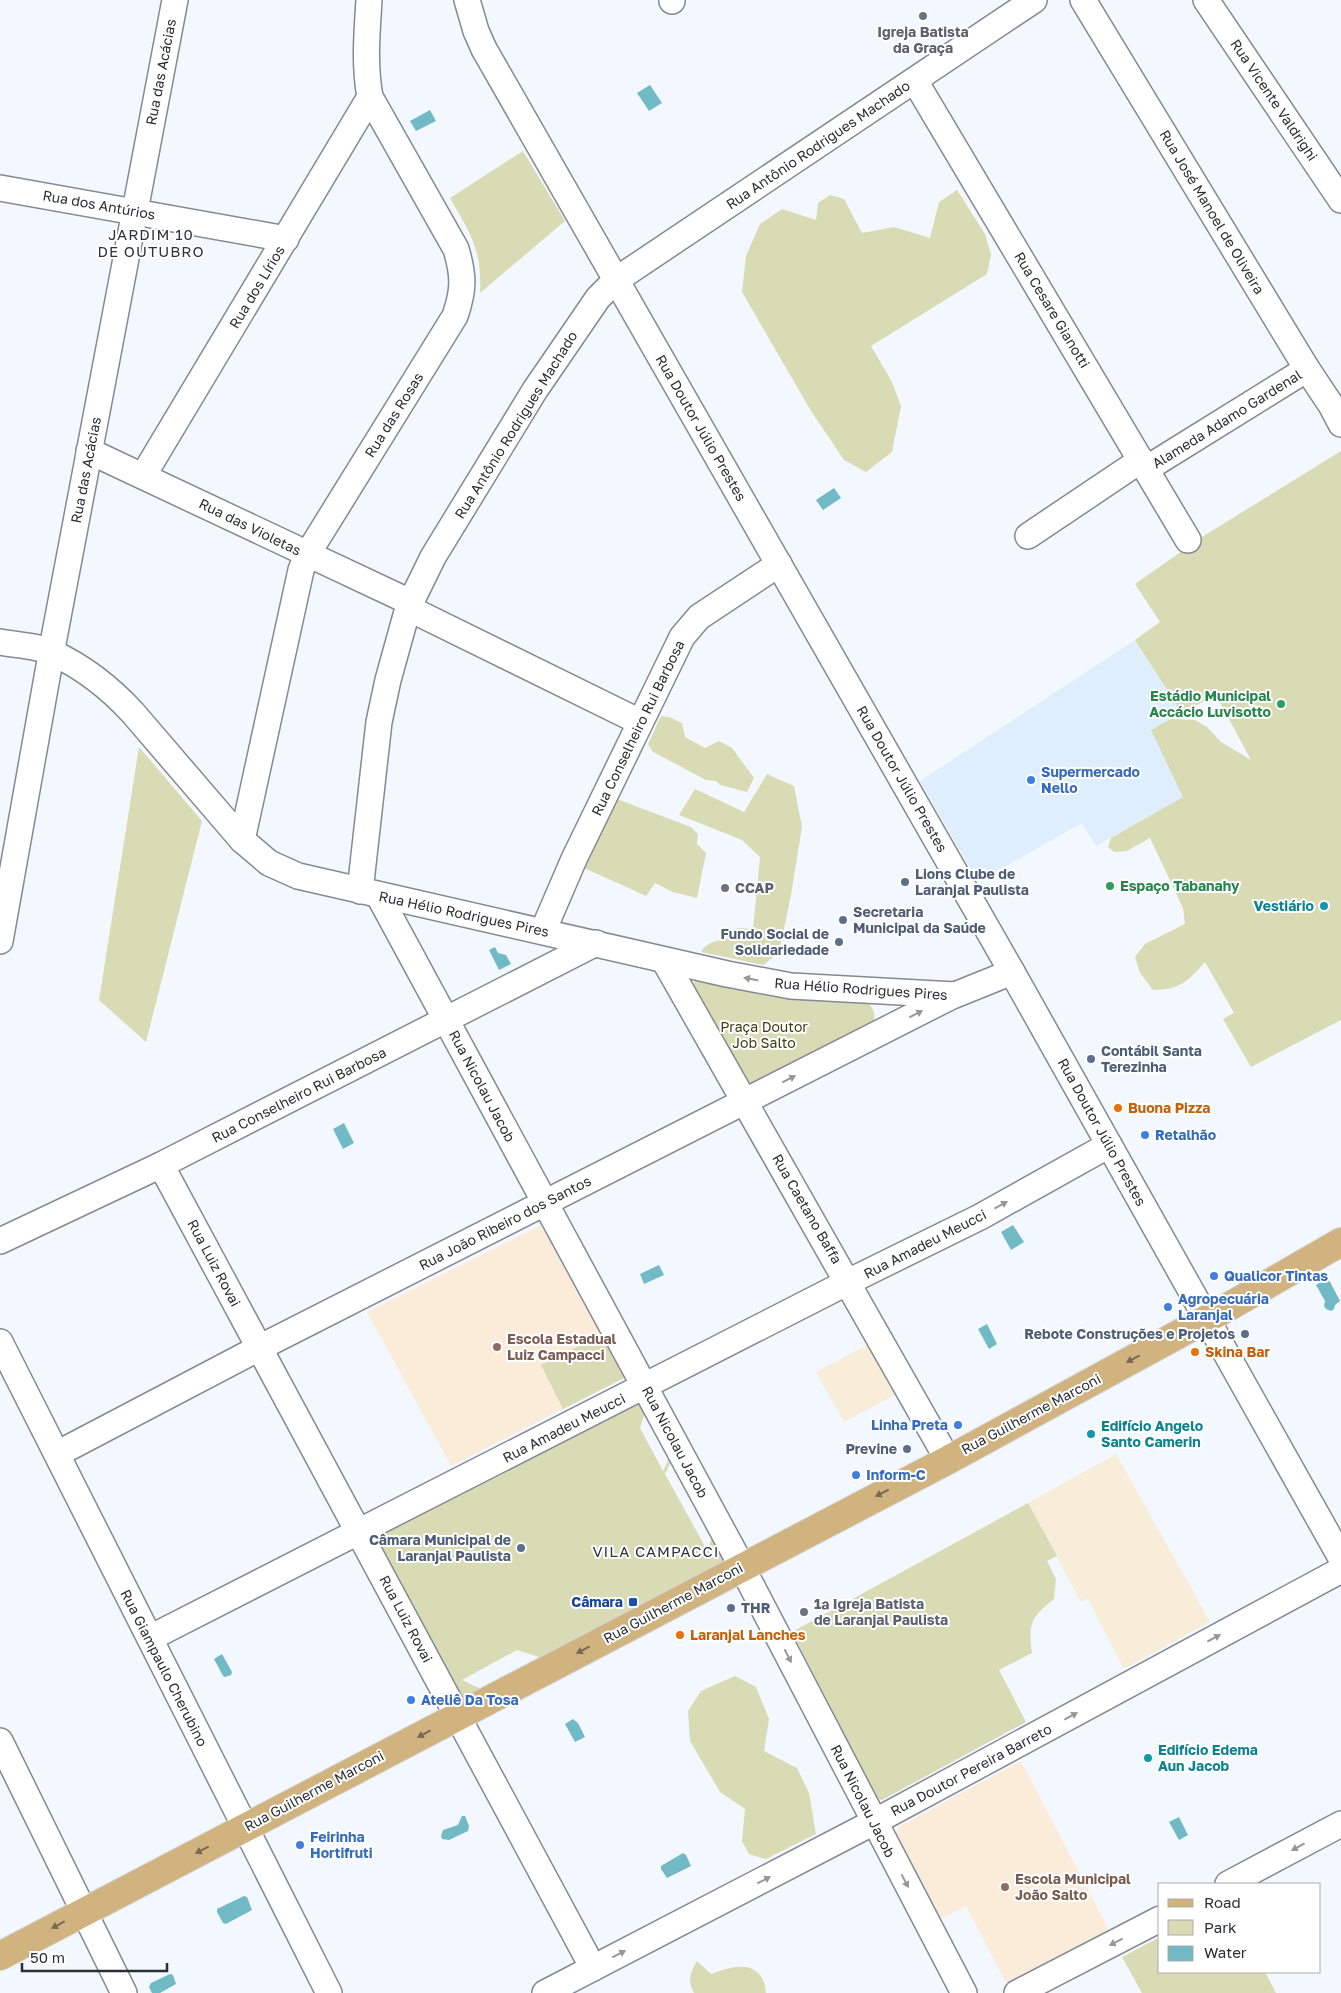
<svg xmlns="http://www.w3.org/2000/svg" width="1341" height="1993" font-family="'Golos Text',sans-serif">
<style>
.built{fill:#dfeefd}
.industrial{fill:#f7edd8}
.education{fill:#fbebd9}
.green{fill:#d8dbb4}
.water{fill:#71bac5}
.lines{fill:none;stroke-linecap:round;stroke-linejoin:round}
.minor-casing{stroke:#828a93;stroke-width:28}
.major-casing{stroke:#d5d5d6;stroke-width:30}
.minor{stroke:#fff;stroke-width:25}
.major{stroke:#d0b37f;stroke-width:28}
.oneway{fill:#959798}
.oneway2{fill:#756a55}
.worship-dot{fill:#6b7280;stroke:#fff;stroke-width:2}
.leisure-dot{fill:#2e9e5b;stroke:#fff;stroke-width:2}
.shop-dot{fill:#3f7fe0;stroke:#fff;stroke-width:2}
.service-dot{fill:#5c6f8a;stroke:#fff;stroke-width:2}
.culture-dot{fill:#0f9aa8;stroke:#fff;stroke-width:2}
.food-dot{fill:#e8710a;stroke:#fff;stroke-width:2}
.education-dot{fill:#8d6e63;stroke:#fff;stroke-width:2}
.transit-dot{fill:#1a4fb4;stroke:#fff;stroke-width:2}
.labels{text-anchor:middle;stroke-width:4;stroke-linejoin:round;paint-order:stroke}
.worship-label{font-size:14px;font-weight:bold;fill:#5b616d;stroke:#fff;text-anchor:start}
.street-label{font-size:14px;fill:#2b2f32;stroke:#fff}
.leisure-label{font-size:14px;font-weight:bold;fill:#27864d;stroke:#fff;text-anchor:end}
.shop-label{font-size:14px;font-weight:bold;fill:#366cbe;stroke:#fff;text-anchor:start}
.service-label{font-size:14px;font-weight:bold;fill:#4e5e75;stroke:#fff;text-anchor:start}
.culture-label{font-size:14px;font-weight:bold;fill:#0d838f;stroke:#fff;text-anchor:start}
.park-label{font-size:14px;fill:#3c3d12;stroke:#fff}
.food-label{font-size:14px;font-weight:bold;fill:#c56008;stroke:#fff;text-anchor:start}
.education-label{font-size:14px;font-weight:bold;fill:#785e54;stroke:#fff;text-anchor:start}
.transit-label{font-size:14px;font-weight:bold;fill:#164399;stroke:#fff;text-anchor:end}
.neighbourhood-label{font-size:15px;letter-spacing:1px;fill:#2d343c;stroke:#fff}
</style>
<rect width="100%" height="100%" fill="#f3f8fe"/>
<!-- built -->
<polygon class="built" points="1135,640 1182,713 1152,730 1184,797 1096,846 1082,823 978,882 920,781"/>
<!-- industrial -->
<g class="industrial">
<polygon points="867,1345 895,1395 844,1422 816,1372"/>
<polygon points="1116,1454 1210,1622 1124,1669 1088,1599 1081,1602 1028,1503"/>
</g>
<!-- education -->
<g class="education">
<polygon points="541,1225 624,1378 451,1466 367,1312"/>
<polygon points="1021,1761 1109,1930 1006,1983 966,1906 940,1919 896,1833 900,1826"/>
</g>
<!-- green -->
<g class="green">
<path d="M523,151l42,70 -85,72c2,-44 -9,-58 -30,-95z"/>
<polygon points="957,190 985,234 991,255 987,274 871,346 892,382 901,406 892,452 866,472 844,460 811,411 742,292 746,256 760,224 782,209 816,220 818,203 830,195 844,199 862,233 894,227 930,238 939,202"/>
<path d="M1341,451v569l-90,47 -28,-48 11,-6 -29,-51c-17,19 -25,28 -52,28l-13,-17 -5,-16 10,-13 40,-20 -2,-16 -33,-70 -23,13 -13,1 -6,-5 3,-9 72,-41 -32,-67 20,-11 24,1 12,7 14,15 30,18 -35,-65 -34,18 -47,-73 25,-18 -25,-38 67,-47z"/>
<polygon points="661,716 669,717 682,723 685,737 705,748 719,741 732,748 754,778 747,792 720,785 716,781 706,780 653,752 648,744"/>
<polygon points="139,747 202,821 146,1042 99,1000"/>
<path d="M767,774l27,12 8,41 -11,68 -12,58 -16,12 -62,-13c6,-11 19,-12 30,-14l6,-10 16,1 7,-72 -18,-17 -63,-25 16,-26 49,23z"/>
<polygon points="614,798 691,827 698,834 697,844 706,853 697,898 673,892 655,883 646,896 582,867"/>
<path d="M700,979l74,17 94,7c6,6 8,12 5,21l-115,62 -10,-1 -56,-99 3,-5z"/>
<polygon points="601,1335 624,1378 563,1409 541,1365"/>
<polygon points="638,1403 646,1408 640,1428 663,1471 671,1454 673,1458 665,1474 707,1550 714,1533 725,1561 542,1658 517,1650 462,1680 483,1690 464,1698 461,1697 377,1541 380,1535"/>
<path d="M1028,1503l29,53 -10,5 9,18 -2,20c-23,18 -26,25 -22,54l-33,17 27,52 -144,78 -4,-1 -86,-167z"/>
<polygon points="735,1676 756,1687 769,1719 764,1751 797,1768 809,1793 816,1834 766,1859 749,1854 742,1841 745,1809 720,1792 690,1741 688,1711 701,1691"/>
<polygon points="1160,1937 1160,1972 1265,1972 1276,1993 1142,1993 1122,1957"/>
<path d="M697,1961l14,13c23,-9 52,-16 55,19h-72c-7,-12 -4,-20 3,-32z"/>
</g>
<!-- water -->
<g class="water">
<polygon points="650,85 662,103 649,111 637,93"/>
<polygon points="430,110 436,121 416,131 410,121"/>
<polygon points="834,488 841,498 823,510 816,500"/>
<polygon points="495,947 498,953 506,955 511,964 499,970 489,950"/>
<polygon points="344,1123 354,1143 343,1149 333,1129"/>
<polygon points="1013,1225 1024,1242 1011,1250 1001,1232"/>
<polygon points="659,1265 664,1275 644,1284 640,1274"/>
<polygon points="1328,1278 1340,1301 1335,1305 1334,1309 1331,1311 1326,1309 1324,1306 1325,1301 1316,1285"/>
<polygon points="987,1324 997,1344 989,1349 978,1329"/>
<polygon points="222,1654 232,1672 231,1675 225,1677 223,1676 214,1659"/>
<polygon points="573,1719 578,1723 585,1737 575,1742 565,1724"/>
<polygon points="462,1816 465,1816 469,1826 468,1831 449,1840 442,1839 441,1836 443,1830 458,1825"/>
<polygon points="1179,1817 1188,1835 1179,1840 1169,1822"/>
<polygon points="683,1853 686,1855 691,1866 667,1878 661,1869 661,1866"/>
<polygon points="244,1896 247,1897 252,1910 226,1924 223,1923 217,1912 217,1909"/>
<polygon points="170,1974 173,1975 176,1984 160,1993 152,1993 149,1987 151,1983"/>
</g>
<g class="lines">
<defs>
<g id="minor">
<polyline points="467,0 476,31 484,49 1012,972 1341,1558"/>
<polyline points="672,0 672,1"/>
<polyline points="1083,0 1307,369 1331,405 1341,424"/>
<polyline points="1206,0 1341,200"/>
<polyline points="915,81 1188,540"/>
<polyline points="0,188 286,239"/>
<polyline points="89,451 410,602"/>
<polyline points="1146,469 1307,369"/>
<polyline points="143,476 370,97"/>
<polyline points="1028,536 1141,460"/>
<polyline points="408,608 640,722"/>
<path d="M0,642c15,3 40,4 53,11 30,14 58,36 80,60l109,127 27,23 29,13 429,98 64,12 164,9 57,-23"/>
<path d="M242,840l59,-270 6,-15 148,-239c9,-26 9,-40 1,-67l-86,-152c-6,-33 -3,-64 -1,-97"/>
<polyline points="360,891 379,722 388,680 408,608 433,557 535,390 598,298 616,280 1034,0"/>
<polyline points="379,896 733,1550 964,1993"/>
<polyline points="543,931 574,859 682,637 699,617 779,564"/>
<polyline points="0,941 54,638 175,0"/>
<polyline points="664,960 948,1460"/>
<polyline points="161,1165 593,1968"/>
<polyline points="0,1241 161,1165 596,943"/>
<polyline points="0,1342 329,1993"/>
<polyline points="57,1454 259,1348 954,995"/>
<polyline points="150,1638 848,1282 980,1217 1109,1145"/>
<polyline points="0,1741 124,1993"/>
<polyline points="1228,1884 1341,1824"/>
<polyline points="545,1993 874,1822 1341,1570"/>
<polyline points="1017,1993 1160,1919"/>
</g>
<polyline id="major" points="0,1956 948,1460 1223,1310 1341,1242"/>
</defs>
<!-- minor casing -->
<use href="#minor" class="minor-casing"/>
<!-- major casing -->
<use href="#major" class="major-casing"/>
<!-- minor -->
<use href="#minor" class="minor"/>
<!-- major -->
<use href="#major" class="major"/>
</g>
<!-- one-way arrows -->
<defs><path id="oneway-solid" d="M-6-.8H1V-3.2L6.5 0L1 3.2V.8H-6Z" transform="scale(1.25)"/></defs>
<g class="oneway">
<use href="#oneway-solid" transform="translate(751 979) rotate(-169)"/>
<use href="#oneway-solid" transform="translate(916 1014) rotate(-27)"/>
<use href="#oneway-solid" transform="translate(789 1079) rotate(-27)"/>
<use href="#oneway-solid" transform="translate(1001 1205) rotate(-29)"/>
<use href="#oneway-solid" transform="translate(1214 1638) rotate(-28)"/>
<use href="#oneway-solid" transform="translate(788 1656) rotate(63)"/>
<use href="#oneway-solid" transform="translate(1071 1716) rotate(-28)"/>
<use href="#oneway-solid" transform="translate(1298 1847) rotate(151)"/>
<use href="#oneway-solid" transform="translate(764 1880) rotate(-27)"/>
<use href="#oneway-solid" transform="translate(905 1881) rotate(62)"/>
<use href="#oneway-solid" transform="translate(1116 1942) rotate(153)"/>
<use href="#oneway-solid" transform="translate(619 1954) rotate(-27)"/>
</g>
<g class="oneway2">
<use href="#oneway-solid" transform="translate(1133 1359) rotate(152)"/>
<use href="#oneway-solid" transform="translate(882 1493) rotate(153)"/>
<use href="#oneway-solid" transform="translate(583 1650) rotate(152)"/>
<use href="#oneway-solid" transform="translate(424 1734) rotate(152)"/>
<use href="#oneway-solid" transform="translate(202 1850) rotate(153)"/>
<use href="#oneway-solid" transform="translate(58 1925) rotate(152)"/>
</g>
<!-- markers -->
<g class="worship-dot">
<circle cx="923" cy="16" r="5"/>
<circle cx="725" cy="888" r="5"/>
<circle cx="804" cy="1612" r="5"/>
</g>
<g class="leisure-dot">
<circle cx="1281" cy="704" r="5"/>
<circle cx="1110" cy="886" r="5"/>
</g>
<g class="shop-dot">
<circle cx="1031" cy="780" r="5"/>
<circle cx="1145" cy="1135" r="5"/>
<circle cx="1214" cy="1276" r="5"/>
<circle cx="1168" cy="1307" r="5"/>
<circle cx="958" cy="1425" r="5"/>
<circle cx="856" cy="1475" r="5"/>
<circle cx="411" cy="1700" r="5"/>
<circle cx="300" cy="1845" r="5"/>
</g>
<g class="service-dot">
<circle cx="905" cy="882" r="5"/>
<circle cx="843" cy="920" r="5"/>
<circle cx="839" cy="942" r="5"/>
<circle cx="1091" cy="1059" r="5"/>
<circle cx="1245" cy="1334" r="5"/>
<circle cx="907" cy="1449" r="5"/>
<circle cx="521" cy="1548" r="5"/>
<circle cx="731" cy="1608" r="5"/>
</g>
<g class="culture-dot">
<circle cx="1324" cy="906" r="5"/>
<circle cx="1091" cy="1434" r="5"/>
<circle cx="1148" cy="1758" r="5"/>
</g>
<g class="food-dot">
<circle cx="1118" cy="1108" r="5"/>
<circle cx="1195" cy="1352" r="5"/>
<circle cx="680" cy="1635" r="5"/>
</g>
<g class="education-dot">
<circle cx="497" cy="1347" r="5"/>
<circle cx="1005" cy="1887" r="5"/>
</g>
<rect class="transit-dot" x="628" y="1597" width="10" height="10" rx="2.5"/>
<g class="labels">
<!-- worship labels -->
<g class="worship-label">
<text x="923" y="37" text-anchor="middle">Igreja Batista<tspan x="923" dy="16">da Graça</tspan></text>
<text x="735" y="893">CCAP</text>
<text x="814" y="1609">1ª Igreja Batista<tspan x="814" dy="16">de Laranjal Paulista</tspan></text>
</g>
<!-- street labels -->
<g class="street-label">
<text transform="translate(161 72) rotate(-79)" y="5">Rua das Acácias</text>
<text transform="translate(1274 100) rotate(56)" y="5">Rua Vicente Valdrighi</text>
<text transform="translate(818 145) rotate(-34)" y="5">Rua Antônio Rodrigues Machado</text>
<text transform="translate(99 205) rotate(10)" y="5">Rua dos Antúrios</text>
<text transform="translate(1212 212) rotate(59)" y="5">Rua José Manoel de Oliveira</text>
<text transform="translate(257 287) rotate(-59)" y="5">Rua dos Lírios</text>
<text transform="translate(1052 310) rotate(59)" y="5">Rua Cesare Gianotti</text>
<text transform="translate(394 415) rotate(-58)" y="5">Rua das Rosas</text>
<text transform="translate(1227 419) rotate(-32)" y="5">Alameda Adamo Gardenal</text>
<text transform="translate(516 425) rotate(-58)" y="5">Rua Antônio Rodrigues Machado</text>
<text transform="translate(701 428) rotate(60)" y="5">Rua Doutor Júlio Prestes</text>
<text transform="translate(86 470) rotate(-79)" y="5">Rua das Acácias</text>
<text transform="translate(250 527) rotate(26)" y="5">Rua das Violetas</text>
<text transform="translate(638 728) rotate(-64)" y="5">Rua Conselheiro Rui Barbosa</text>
<text transform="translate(902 779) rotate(60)" y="5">Rua Doutor Júlio Prestes</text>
<text transform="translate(464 914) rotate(12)" y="5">Rua Hélio Rodrigues Pires</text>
<text transform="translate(861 989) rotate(4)" y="5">Rua Hélio Rodrigues Pires</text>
<text transform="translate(482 1086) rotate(62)" y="5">Rua Nicolau Jacob</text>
<text transform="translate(299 1095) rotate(-27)" y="5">Rua Conselheiro Rui Barbosa</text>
<text transform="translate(1102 1132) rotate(61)" y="5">Rua Doutor Júlio Prestes</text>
<text transform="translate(807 1209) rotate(60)" y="5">Rua Caetano Baffa</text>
<text transform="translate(505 1223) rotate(-27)" y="5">Rua João Ribeiro dos Santos</text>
<text transform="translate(925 1244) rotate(-27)" y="5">Rua Amadeu Meucci</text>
<text transform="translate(214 1263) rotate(62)" y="5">Rua Luiz Rovai</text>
<text transform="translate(1031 1414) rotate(-28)" y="5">Rua Guilherme Marconi</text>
<text transform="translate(564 1428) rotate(-27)" y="5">Rua Amadeu Meucci</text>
<text transform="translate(675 1442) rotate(62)" y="5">Rua Nicolau Jacob</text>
<text transform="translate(673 1603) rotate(-28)" y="5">Rua Guilherme Marconi</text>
<text transform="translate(406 1619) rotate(62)" y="5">Rua Luiz Rovai</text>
<text transform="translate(164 1668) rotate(63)" y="5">Rua Giampaulo Cherubino</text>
<text transform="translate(971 1770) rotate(-28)" y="5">Rua Doutor Pereira Barreto</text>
<text transform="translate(314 1791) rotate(-28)" y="5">Rua Guilherme Marconi</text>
<text transform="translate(863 1801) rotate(63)" y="5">Rua Nicolau Jacob</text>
</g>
<!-- leisure labels -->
<g class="leisure-label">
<text x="1271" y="701">Estádio Municipal<tspan x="1271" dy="16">Accácio Luvisotto</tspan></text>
<text x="1120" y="891" text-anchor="start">Espaço Tabanahy</text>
</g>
<!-- shop labels -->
<g class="shop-label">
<text x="1041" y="777">Supermercado<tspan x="1041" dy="16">Nello</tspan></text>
<text x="1155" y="1140">Retalhão</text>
<text x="1224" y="1281">Qualicor Tintas</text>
<text x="1178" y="1304">Agropecuária<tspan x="1178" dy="16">Laranjal</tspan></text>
<text x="948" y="1430" text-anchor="end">Linha Preta</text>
<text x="866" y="1480">Inform-C</text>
<text x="421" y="1705">Ateliê Da Tosa</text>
<text x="310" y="1842">Feirinha<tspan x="310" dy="16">Hortifruti</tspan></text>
</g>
<!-- service labels -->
<g class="service-label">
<text x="915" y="879">Lions Clube de<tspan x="915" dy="16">Laranjal Paulista</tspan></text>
<text x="853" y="917">Secretaria<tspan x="853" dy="16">Municipal da Saúde</tspan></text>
<text x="829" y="939" text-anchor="end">Fundo Social de<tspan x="829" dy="16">Solidariedade</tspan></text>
<text x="1101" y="1056">Contábil Santa<tspan x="1101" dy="16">Terezinha</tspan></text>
<text x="1235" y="1339" text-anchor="end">Rebote Construções e Projetos</text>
<text x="897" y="1454" text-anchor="end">Previne</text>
<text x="511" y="1545" text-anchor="end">Câmara Municipal de<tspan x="511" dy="16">Laranjal Paulista</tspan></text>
<text x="741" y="1613">THR</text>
</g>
<!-- culture labels -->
<g class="culture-label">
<text x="1314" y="911" text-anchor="end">Vestiário</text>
<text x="1101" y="1431">Edifício Angelo<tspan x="1101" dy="16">Santo Camerin</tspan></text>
<text x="1158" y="1755">Edifício Edema<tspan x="1158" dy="16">Aun Jacob</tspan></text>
</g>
<!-- park labels -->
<g class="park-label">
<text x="764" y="1032">Praça Doutor<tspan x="764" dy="16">Job Salto</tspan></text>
</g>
<!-- food labels -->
<g class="food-label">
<text x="1128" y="1113">Buona Pizza</text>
<text x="1205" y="1357">Skina Bar</text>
<text x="690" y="1640">Laranjal Lanches</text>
</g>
<!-- education labels -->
<g class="education-label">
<text x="507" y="1344">Escola Estadual<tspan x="507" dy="16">Luiz Campacci</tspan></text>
<text x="1015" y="1884">Escola Municipal<tspan x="1015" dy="16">João Salto</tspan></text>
</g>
<!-- transit labels -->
<g class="transit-label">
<text x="623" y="1607">Câmara</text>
</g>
<!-- neighbourhood labels -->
<g class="neighbourhood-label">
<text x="151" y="240">JARDIM 10<tspan x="151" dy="17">DE OUTUBRO</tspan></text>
<text x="656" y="1557">VILA CAMPACCI</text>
</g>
</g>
<!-- legend -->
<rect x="1158" y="1883" width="162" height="90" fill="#ffffff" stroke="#aaacad"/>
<rect x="1168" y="1899" width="25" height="8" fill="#d0b37f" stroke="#aaacad"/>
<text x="1204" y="1908" font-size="15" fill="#2b2f32">Road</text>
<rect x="1168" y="1920" width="25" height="15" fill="#d8dbb4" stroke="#aaacad"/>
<text x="1204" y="1933" font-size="15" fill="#2b2f32">Park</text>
<rect x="1168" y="1946" width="25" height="15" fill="#71bac5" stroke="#aaacad"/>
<text x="1204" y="1958" font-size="15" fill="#2b2f32">Water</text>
<!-- scale -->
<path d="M22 1963v8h145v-8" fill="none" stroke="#2b2f32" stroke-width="2.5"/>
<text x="30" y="1963" font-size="15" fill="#2b2f32" stroke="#ffffff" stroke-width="4" paint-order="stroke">50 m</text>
</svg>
